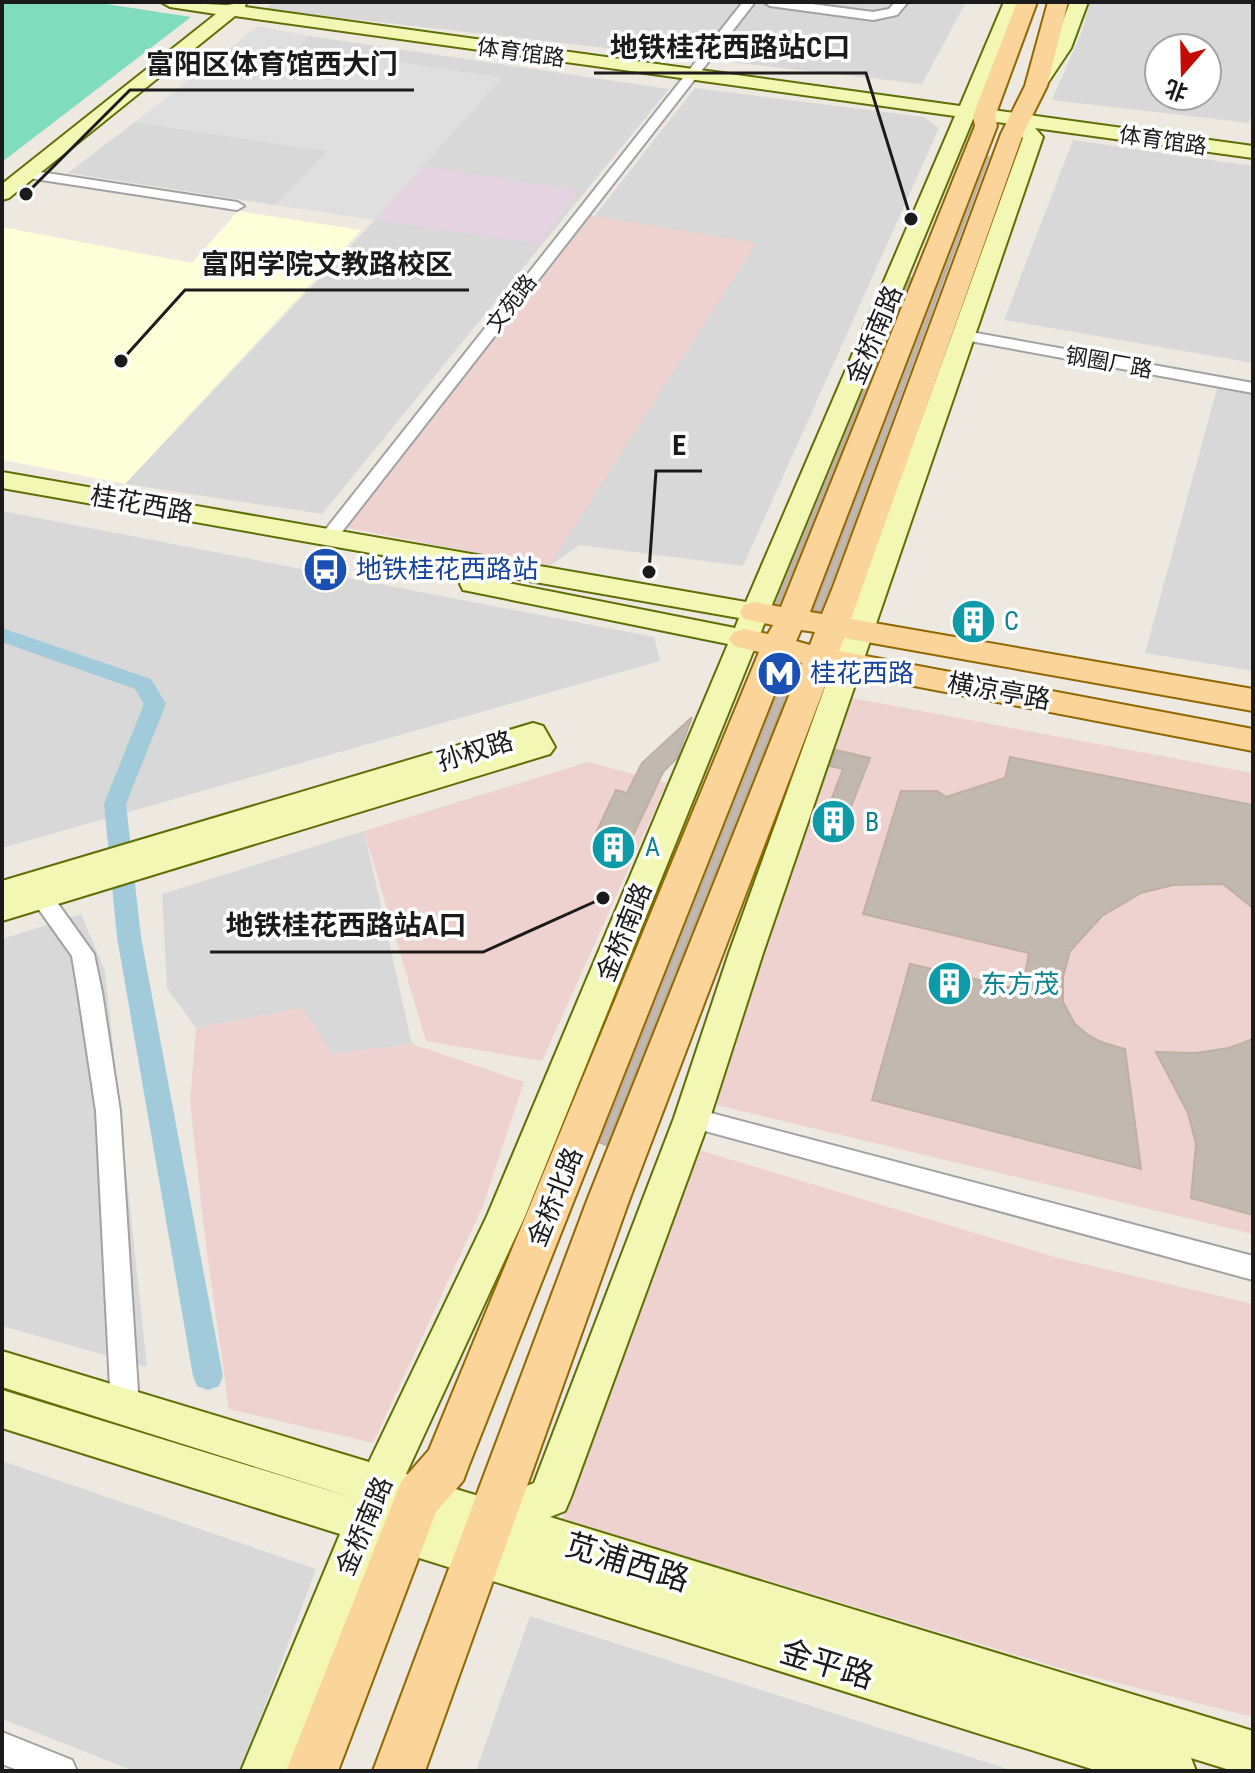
<svg xmlns="http://www.w3.org/2000/svg" width="1255" height="1773" font-family="'Roboto Condensed','Noto Sans SC',sans-serif">
<style>
.residential{fill:#d9d8d8;fill-rule:evenodd}
.commercial{fill:#eed2cf}
.industrial{fill:#e6d3e2}
.education{fill:#fdffd8}
.pitch{fill:#7fdcbc}
.parking{fill:#dfdfdf}
.lines{fill:none;stroke-linecap:round;stroke-linejoin:round}
.canal{fill:#a1cbdb;fill-rule:evenodd}
.building{fill:#c1b8b0;stroke:#beb0a4;stroke-width:2}
.street-casing{stroke:#a2a2a2;stroke-width:4}
.secondary-casing{stroke:#5f6f06;stroke-width:4}
.primary-casing{stroke:#916702;stroke-width:4}
.street{fill:#fff;fill-rule:evenodd}
.secondary{fill:#f2f8b4;fill-rule:evenodd}
.primary{fill:#fad498;fill-rule:evenodd}
.labels{text-anchor:middle;stroke-width:7;stroke-linejoin:round;paint-order:stroke}
.far-street-label{font-size:22px;fill:#1b1b1b;stroke:#fff}
.street-label{font-size:26px;fill:#1b1b1b;stroke:#fff}
.transit-label{font-size:26px;fill:#164399;stroke:#fff;text-anchor:start}
.culture-label{font-size:26px;fill:#0d838f;stroke:#fff;text-anchor:start}
.near-street-label{font-size:32px;fill:#1b1b1b;stroke:#fff}
.leader{fill:none;stroke:#1b1b1b;stroke-width:3}
.callout-dot{fill:#1b1b1b;stroke:#fff;stroke-width:3}
.callout-label{font-size:28px;text-anchor:middle;font-weight:bold;fill:#1b1b1b;stroke:#fff;stroke-width:7;stroke-linejoin:round;paint-order:stroke}
</style>
<rect width="100%" height="100%" fill="#ede9e1"/>
<!-- residential -->
<g class="residential">
<polygon points="273,2 966,2 922,84 265,9"/>
<path d="M1090,2h163v107l-4,14 -197,-23 30,-69zM1159,48h48v48h-48z"/>
<polygon points="309,36 669,89 322,514 125,484 375,220 501,78 297,47"/>
<polygon points="695,88 924,117 939,128 743,566 579,545 548,567 350,528"/>
<polygon points="135,122 328,151 275,205 68,173"/>
<polygon points="1073,140 1253,166 1253,363 1004,320"/>
<polygon points="1218,385 1253,392 1253,671 1145,653"/>
<polygon points="2,511 654,637 660,661 2,848"/>
<polygon points="364,831 412,1044 332,1054 302,1008 196,1028 167,988 162,894"/>
<polygon points="81,914 105,971 147,1367 2,1326 2,939"/>
<polygon points="2,1461 316,1569 241,1771 134,1771 2,1719"/>
<polygon points="530,1616 1014,1771 476,1771"/>
</g>
<!-- commercial -->
<g class="commercial">
<polygon points="583,214 756,243 548,567 339,526"/>
<polygon points="841,696 1253,773 1253,1234 700,1101"/>
<polygon points="588,762 667,783 542,1061 426,1041 364,831"/>
<polygon points="302,1008 332,1054 412,1044 524,1082 483,1206 373,1443 229,1409 205,1238 190,1102 196,1028"/>
<polygon points="689,1147 1058,1258 1253,1304 1253,1717 1070,1671 562,1519"/>
</g>
<!-- industrial -->
<polygon class="industrial" points="423,166 578,190 540,244 375,220"/>
<!-- education -->
<polygon class="education" points="238,211 361,230 125,484 2,460 2,227 192,263"/>
<!-- pitch -->
<polygon class="pitch" points="2,2 93,2 191,17 2,162"/>
<!-- parking -->
<polygon class="parking" points="258,26 309,36 299,47 502,78 375,220 275,205 327,151 135,122"/>
<g class="lines">
<!-- canal -->
<polygon class="canal" points="2,628 151,679 166,704 126,804 141,937 223,1376 219,1386 208,1390 197,1386 193,1376 117,937 104,804 144,704 135,689 2,642"/>
</g>
<!-- building -->
<g class="building">
<polygon points="989,156 830,586 820,611 814,610"/>
<polygon points="911,277 779,604 776,603 777,601"/>
<polygon points="790,663 798,665 606,1145 600,1143"/>
<polygon points="692,717 677,758 663,772 619,865 595,859 607,835 596,833 616,790 627,793 642,763"/>
<polygon points="836,750 870,758 839,837 819,832 843,769 830,766"/>
<polygon points="1010,757 1253,805 1253,908 1223,884 1173,885 1141,893 1102,916 1070,951 1063,977 1063,1002 1075,1024 1087,1034 1101,1042 1125,1049 1141,1169 872,1100 910,964 1022,990 1029,953 863,914 901,791 937,791 946,797 1005,778"/>
<polygon points="1253,1039 1253,1215 1191,1198 1196,1144 1188,1113 1156,1052 1196,1053 1229,1048"/>
</g>
<g class="lines">
<defs>
<g id="street">
<polygon points="743,2 755,2 334,542 322,542 319,538 322,534"/>
<polygon points="764,2 796,2 873,12 889,9 895,2 908,2 897,15 873,20 770,6"/>
<polygon points="27,170 237,202 244,206 237,210 22,177 22,171"/>
<polygon points="965,331 1253,383 1253,393 959,339 959,333"/>
<polygon points="41,889 49,891 94,954 102,992 120,1111 139,1407 135,1416 125,1420 115,1416 111,1407 96,1111 78,992 72,956 30,897 33,891"/>
<polygon points="692,1108 1253,1256 1253,1280 683,1125 680,1118 683,1111"/>
<polygon points="2,1732 72,1760 77,1771 20,1771 2,1764"/>
</g>
<g id="secondary">
<path d="M161,2l66,3 19,-3 -1,5 715,99 44,-104h18l-44,106 275,38v12l-218,-30 8,9 -280,816 -53,165 -139,379 -6,14 -15,6 703,214v40h-20l-42,-13 5,13h-98l-720,-226 -91,226h-46l99,-237 -338,-106v-38l352,108 -352,-111v-36l367,111 118,-246 241,-572 -255,-52 -10,-2 -3,-6 3,-6 10,-2 262,52 4,-10 -737,-130v-16l744,130 209,-486 -720,-100 -226,182 -7,2v-16l214,-170 -46,-7zM973,119l39,5 11,14 -294,815 -55,165 -140,365 -42,17 -86,-26 119,-258 244,-604z"/>
<polygon points="1070,2 1088,2 1071,48 1043,90 1029,90 1027,86 1053,48"/>
<polygon points="533,723 543,726 555,747 550,754 2,921 2,881"/>
</g>
<path id="primary" d="M1017,2h20l-42,114 2,10 -187,486 12,2 11,-27 168,-453 24,-48 23,-84h20l-21,84 -24,48 -172,485 402,70v22l-409,-73 -5,13 414,78v22l-422,-81 -201,528 -205,573h-52l215,-573 214,-535 -14,-3 -319,805 -6,16 -27,31 -98,259h-52l115,-289 28,-32 330,-798 -25,-6 -5,-7 5,-7 11,-3 23,5 5,-9 -29,-6 -4,-7 4,-7 11,-3 26,5 194,-481 -2,-10zM801,630l14,2 -5,13 -14,-4z"/>
</defs>
<!-- street casing -->
<use href="#street" class="street-casing"/>
<!-- secondary casing -->
<use href="#secondary" class="secondary-casing"/>
<!-- primary casing -->
<use href="#primary" class="primary-casing"/>
<!-- street -->
<use href="#street" class="street"/>
<!-- secondary -->
<use href="#secondary" class="secondary"/>
<!-- primary -->
<use href="#primary" class="primary"/>
</g>
<!-- icons -->
<defs>
<symbol id="bus-disc" viewBox="-11 -11 22 22"><circle r="9.5" fill="#1a4fb4" stroke="#fff"/><path d="M-5-6H5V4H4V6H2V4H-2V6H-4V4H-5ZM-3.5-4V0h7V-4ZM-3.5 1.2v1.5H-2V1.2ZM2 1.2v1.5H3.5V1.2Z" fill="#fff"/></symbol>
<symbol id="building-disc" viewBox="-11 -11 22 22"><circle r="9.5" fill="#0f9aa8" stroke="#fff"/><path d="M-4-6H4V6H1V3H-1V6H-4ZM-2.5-4.3h1.7v1.8h-1.7ZM.8-4.3h1.7v1.8H.8ZM-2.5-1h1.7V.8h-1.7ZM.8-1h1.7V.8H.8Z" fill="#fff"/></symbol>
<symbol id="metro-disc" viewBox="-11 -11 22 22"><circle r="9.5" fill="#1a4fb4" stroke="#fff"/><path d="M-5.5 5V-5H-3L0 0L3-5H5.5V5H3V-.5L0 4L-3-.5V5Z" fill="#fff"/></symbol>
</defs>
<g fill-rule="evenodd">
<use href="#bus-disc" x="300" y="544" width="51" height="51"/>
<use href="#building-disc" x="948" y="596" width="51" height="51"/>
<use href="#metro-disc" x="754" y="648" width="51" height="51"/>
<use href="#building-disc" x="808" y="796" width="51" height="51"/>
<use href="#building-disc" x="588" y="822" width="51" height="51"/>
<use href="#building-disc" x="924" y="958" width="51" height="51"/>
</g>
<g class="labels">
<!-- far-street labels -->
<g class="far-street-label">
<text transform="translate(521 52) rotate(8)" y="8">体育馆路</text>
<text transform="translate(1163 140) rotate(8)" y="8">体育馆路</text>
<text transform="translate(511 303) rotate(-52)" y="8">文苑路</text>
<text transform="translate(1109 362) rotate(10)" y="8">钢圈厂路</text>
</g>
<!-- street labels -->
<g class="street-label">
<text transform="translate(874 335) rotate(-67)" y="9">金桥南路</text>
<text transform="translate(142 504) rotate(10)" y="9">桂花西路</text>
<text transform="translate(999 691) rotate(10)" y="9">横凉亭路</text>
<text transform="translate(475 751) rotate(-17)" y="9">孙权路</text>
<text transform="translate(624 932) rotate(-68)" y="9">金桥南路</text>
<text transform="translate(555 1197) rotate(-68)" y="9">金桥北路</text>
<text transform="translate(364 1526) rotate(-67)" y="9">金桥南路</text>
</g>
<!-- transit labels -->
<g class="transit-label">
<text x="356" y="578">地铁桂花西路站</text>
<text x="810" y="682">桂花西路</text>
</g>
<!-- culture labels -->
<g class="culture-label">
<text x="1004" y="630">C</text>
<text x="865" y="831">B</text>
<text x="645" y="856">A</text>
<text x="981" y="993">东方茂</text>
</g>
<!-- near-street labels -->
<g class="near-street-label">
<text transform="translate(627 1562) rotate(17)" y="11">苋浦西路</text>
<text transform="translate(827 1664) rotate(17)" y="11">金平路</text>
</g>
</g>
<!-- callouts -->
<path class="leader" d="M911 219L866 73H594M26 194L130 90H414M121 361L185 290H469M649 572L656 471H702M603 898L483 952H210"/>
<g class="callout-dot">
<circle cx="911" cy="219" r="8"/>
<circle cx="26" cy="194" r="8"/>
<circle cx="121" cy="361" r="8"/>
<circle cx="649" cy="572" r="8"/>
<circle cx="603" cy="898" r="8"/>
</g>
<g class="callout-label">
<text x="730" y="57">地铁桂花西路站C口</text>
<text x="272" y="74">富阳区体育馆西大门</text>
<text x="327" y="274">富阳学院文教路校区</text>
<text x="679" y="455">E</text>
<text x="346" y="935">地铁桂花西路站A口</text>
</g>
<!-- border -->
<rect width="1255" height="1773" fill="none" stroke="#1b1b1b" stroke-width="8"/>
<!-- north arrow -->
<g transform="translate(1183 72) rotate(200)"><circle r="38" fill="#ffffff" stroke="#a4a4a4" stroke-width="2"/>
<path d="M0-6L14 30L0 20L-14 30Z" fill="#c40a03"/>
<text y="-12" font-size="22" font-weight="bold" text-anchor="middle" fill="#1b1b1b">北</text>
</g>
</svg>
